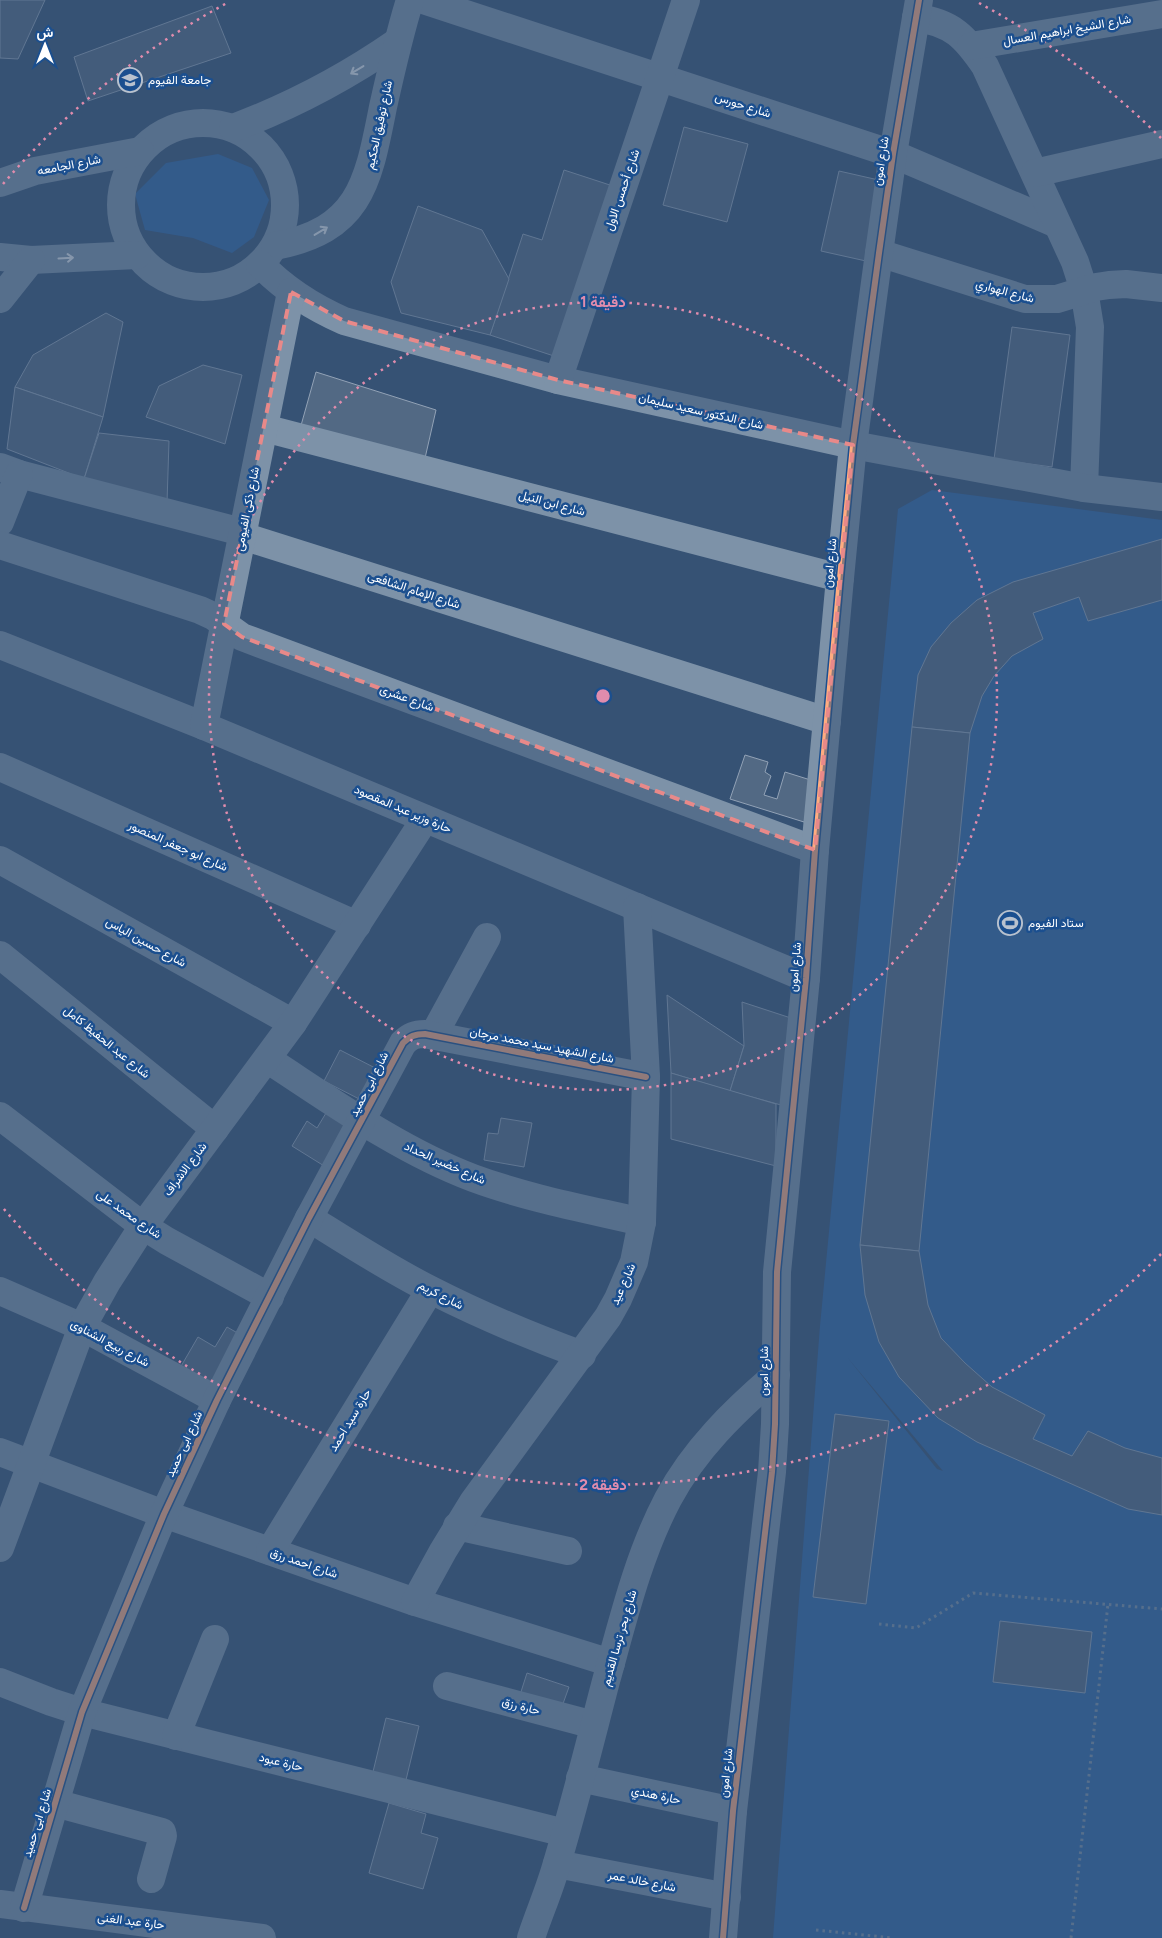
<svg xmlns="http://www.w3.org/2000/svg" width="1162" height="1938" font-family="Figtree,Vazirmatn,sans-serif">
<style>
.green{fill:#2f66a5;fill-rule:evenodd}
.building{fill:#526984;stroke:#92a2b6}
.lines{fill:none;stroke-linecap:round;stroke-linejoin:round}
.path{stroke:#7d92a8;stroke-width:3;stroke-dasharray:2.5 4;stroke-linecap:butt}
.minor{stroke:#7d92a8;stroke-width:28}
.cycleway-casing{stroke:#1b4f8f;stroke-width:9}
.cycleway{stroke:#ffac80;stroke-width:6}
.oneway{stroke:#e5e9ee}
.marked{fill:none;stroke:#e88989;stroke-width:4;stroke-dasharray:10 6;stroke-linejoin:round}
.ring{fill:none;stroke:#e08cad;stroke-width:2.5;stroke-dasharray:2.5 5}
.labels{text-anchor:middle;stroke-width:5;stroke-linejoin:round;paint-order:stroke}
.street-label{font-size:12px;fill:#fff;stroke:#1b4f8f}
.poi-label{font-size:12px;fill:#fff;stroke:#1b4f8f;text-anchor:start}
.centre{fill:#e08cad;stroke:#1b4f8f;stroke-width:2.5}
.ring-label{font-size:15px;text-anchor:middle;font-weight:bold;fill:#e08cad;stroke:#1b4f8f;stroke-width:5;stroke-linejoin:round;paint-order:stroke}
</style>
<rect width="100%" height="100%" fill="#365274"/>
<!-- green -->
<g class="green">
<polygon points="218,154 252,168 269,200 254,237 232,253 193,238 145,230 135,194 166,163"/>
<path d="M932,490l230,30v1418h-389l47,-612 78,-817zM847,1357l96,114 -6,-2z"/>
</g>
<!-- building -->
<g class="building">
<polygon points="0,0 45,0 18,59 0,58"/>
<polygon points="212,6 231,53 88,101 74,57"/>
<polygon points="684,127 748,144 727,222 663,205"/>
<polygon points="564,170 619,188 563,359 490,335 523,234 542,240"/>
<polygon points="839,171 883,181 866,261 821,251"/>
<polygon points="418,206 482,230 509,279 490,335 401,313 391,282"/>
<polygon points="106,313 123,322 103,417 15,387 33,355"/>
<polygon points="1012,327 1070,335 1052,467 994,459"/>
<polygon points="203,365 242,375 225,444 146,417 159,386"/>
<polygon points="316,372 436,410 423,467 300,429"/>
<polygon points="15,387 103,417 84,479 7,449"/>
<polygon points="99,433 169,441 167,503 84,479"/>
<polygon points="1162,539 1162,600 1088,621 1079,597 1033,613 1043,639 1012,656 994,676 982,696 970,733 912,727 918,675 931,647 951,623 977,600 1013,582"/>
<polygon points="912,727 970,733 919,1251 860,1245"/>
<polygon points="745,755 768,762 765,772 771,776 764,795 777,799 785,772 817,782 804,822 730,799"/>
<polygon points="667,995 744,1046 730,1091 671,1073"/>
<polygon points="742,1002 800,1021 792,1108 730,1091 744,1046"/>
<polygon points="340,1050 383,1072 367,1103 324,1081"/>
<polygon points="671,1073 776,1104 776,1166 671,1139"/>
<polygon points="326,1113 353,1129 329,1169 292,1146 307,1121 317,1128"/>
<polygon points="501,1118 532,1123 524,1167 484,1160 488,1133 498,1134"/>
<polygon points="860,1245 919,1251 928,1305 941,1338 965,1363 992,1387 1045,1415 1033,1439 1072,1456 1088,1431 1125,1448 1162,1458 1162,1515 1128,1509 977,1442 938,1418 899,1377 879,1342 865,1295"/>
<polygon points="227,1327 241,1335 211,1386 180,1368 198,1337 215,1347"/>
<polygon points="835,1414 889,1421 866,1604 813,1597"/>
<polygon points="1000,1621 1092,1632 1085,1693 993,1682"/>
<polygon points="527,1673 569,1687 560,1712 519,1698"/>
<polygon points="386,1718 419,1726 405,1784 372,1776"/>
<polygon points="389,1803 426,1814 421,1833 438,1838 423,1889 369,1873"/>
</g>
<g class="lines">
<!-- path -->
<g class="path">
<polyline points="879,1624 916,1628 973,1593 1162,1609"/>
<polyline points="816,1930 893,1938"/>
<polyline points="1071,1938 1108,1604"/>
</g>
<!-- minor -->
<g class="minor">
<polyline points="423,0 893,154 1057,224"/>
<path d="M916,18c36,4 50,20 69,48l90,196 9,28 6,37 -6,161"/>
<polyline points="971,46 1162,14"/>
<circle cx="203" cy="205" r="82"/>
<path d="M233,128c59,-22 112,-50 164,-86"/>
<polyline points="1035,173 1162,144"/>
<polyline points="0,183 35,171 140,151"/>
<path d="M275,246c86,-16 93,-64 108,-139 8,-36 16,-72 27,-107"/>
<polyline points="879,253 1025,299 1057,299 1096,287 1109,285 1126,284 1162,288"/>
<polyline points="0,257 31,260 137,255"/>
<path d="M260,264c25,26 52,43 84,57l214,59 295,65 231,43 78,9"/>
<polyline points="0,299 31,260"/>
<polyline points="558,380 686,0"/>
<polyline points="264,428 840,578"/>
<polyline points="0,467 19,474 238,531 252,539 827,721"/>
<polyline points="0,522 19,474"/>
<polyline points="0,545 200,610 213,616 242,637 815,850"/>
<polyline points="0,645 204,726 806,978"/>
<polyline points="204,726 291,292"/>
<polyline points="0,767 357,925"/>
<polyline points="0,860 293,1023"/>
<polyline points="0,955 215,1129"/>
<polyline points="433,1036 487,937"/>
<path d="M267,1059c66,43 132,91 206,119 54,20 113,31 169,44"/>
<polyline points="0,1116 143,1226 167,1241 270,1297"/>
<path d="M309,1218c40,25 80,51 122,72 49,25 99,46 151,65"/>
<polyline points="0,1291 82,1327 217,1400"/>
<polyline points="0,1452 164,1514 415,1602 611,1663"/>
<polyline points="457,1526 568,1551"/>
<polyline points="0,1548 82,1327 107,1282 143,1226 293,1023 425,819"/>
<polyline points="270,1551 430,1290"/>
<polyline points="415,1602 443,1551 473,1502 608,1317 618,1299 634,1262 642,1222 646,1077 637,907"/>
<polyline points="0,1682 51,1702 82,1712 565,1833"/>
<polyline points="447,1686 594,1725"/>
<polyline points="176,1736 215,1639"/>
<polyline points="580,1778 733,1811"/>
<polyline points="55,1803 162,1832 163,1836 151,1879"/>
<polyline points="557,1864 727,1897"/>
<polyline points="0,1904 262,1938"/>
<path d="M24,1908l58,-196 82,-198 53,-114 92,-182 94,-175c7,-7 12,-9 22,-9l221,43"/>
<path d="M531,1938c8,-25 19,-49 26,-75 18,-60 33,-121 49,-182 17,-61 32,-125 62,-182 26,-49 66,-88 108,-124"/>
<polyline points="723,1938 733,1811 772,1472 775,1424 777,1272 806,978 815,850 840,578 853,445 879,253 893,154 919,0"/>
</g>
<defs>
<g id="cycleway">
<path d="M24,1908l58,-196 82,-198 53,-114 92,-182 94,-175c7,-7 12,-9 22,-9l221,43"/>
<polyline points="723,1938 733,1811 772,1472 775,1424 777,1272 806,978 815,850 840,578 853,445 879,253 893,154 919,0"/>
</g>
</defs>
<!-- cycleway casing -->
<use href="#cycleway" class="cycleway-casing"/>
<!-- cycleway -->
<use href="#cycleway" class="cycleway"/>
</g>
<!-- one-way arrows -->
<defs><path id="oneway-shaft" d="M-6 0H5M1.5-3L5.5 0L1.5 3" fill="none" stroke-width="1.6" stroke-linecap="round" stroke-linejoin="round" transform="scale(1.25)"/></defs>
<g class="oneway">
<use href="#oneway-shaft" transform="translate(357 70) rotate(149)"/>
<use href="#oneway-shaft" transform="translate(321 231) rotate(-31)"/>
<use href="#oneway-shaft" transform="translate(66 258) rotate(-3)"/>
</g>
<!-- marked area -->
<path d="M0 0H1162V1938H0ZM291,292l53,29 214,59 295,65 -38,405 -573,-213 -18,-13z" fill="#365274" fill-opacity=".55" fill-rule="evenodd"/>
<path class="marked" d="M291,292l53,29 214,59 295,65 -38,405 -573,-213 -18,-13z"/>
<!-- distance rings -->
<g class="ring">
<circle cx="603" cy="696" r="394"/>
<path d="M1161 1254A789 789 0 0 1 3 1208M3 184A789 789 0 0 1 227 3M979 3A789 789 0 0 1 1161 138"/>
</g>
<!-- icons -->
<defs>
<symbol id="university-ring" viewBox="-11 -11 22 22"><circle r="9.5" fill="#1b4f8f" stroke="#b9c2ce" stroke-width="1.5"/><path d="M0-5L7-2L0 1L-7-2ZM-4 1L0 2.5L4 1V4Q0 6-4 4Z" fill="#b9c2ce"/></symbol>
<symbol id="stadium-ring" viewBox="-11 -11 22 22"><circle r="9.5" fill="#1b4f8f" stroke="#b9c2ce" stroke-width="1.5"/><path d="M0-5a6.5 5 0 1 0 0 10a6.5 5 0 1 0 0-10ZM-3.5-1.8h7v3.6h-7Z" fill="#b9c2ce"/></symbol>
</defs>
<g fill-rule="evenodd">
<use href="#university-ring" x="116" y="66" width="28" height="28"/>
<use href="#stadium-ring" x="996" y="909" width="28" height="28"/>
</g>
<g class="labels">
<!-- street labels -->
<g class="street-label">
<text transform="translate(1067 30) rotate(-10)" y="4">شارع الشيخ ابراهيم العسال</text>
<text transform="translate(743 105) rotate(18)" y="4">شارع حورس</text>
<text transform="translate(379 125) rotate(-78)" y="4">شارع توفيق الحكيم</text>
<text transform="translate(881 161) rotate(-81)" y="4">شارع امون</text>
<text transform="translate(69 165) rotate(-11)" y="4">شارع الجامعه</text>
<text transform="translate(622 190) rotate(-71)" y="4">شارع أحمس الاول</text>
<text transform="translate(1005 291) rotate(15)" y="4">شارع الهواري</text>
<text transform="translate(701 411) rotate(13)" y="4">شارع الدكتور سعيد سليمان</text>
<text transform="translate(552 503) rotate(15)" y="4">شارع ابن النيل</text>
<text transform="translate(247 509) rotate(-79)" y="4">شارع ذكى الفيومى</text>
<text transform="translate(830 563) rotate(-84)" y="4">شارع امون</text>
<text transform="translate(414 590) rotate(18)" y="4">شارع الإمام الشافعى</text>
<text transform="translate(407 698) rotate(20)" y="4">شارع عشرى</text>
<text transform="translate(403 809) rotate(23)" y="4">حارة وزير عبد المقصود</text>
<text transform="translate(178 846) rotate(24)" y="4">شارع ابو جعفر المنصور</text>
<text transform="translate(146 942) rotate(29)" y="4">شارع حسين الياس</text>
<text transform="translate(795 967) rotate(-85)" y="4">شارع امون</text>
<text transform="translate(107 1042) rotate(39)" y="4">شارع عبد الحفيظ كامل</text>
<text transform="translate(542 1045) rotate(11)" y="4">شارع الشهيد سيد محمد مرجان</text>
<text transform="translate(369 1084) rotate(-63)" y="4">شارع ابى حميد</text>
<text transform="translate(445 1163) rotate(24)" y="4">شارع خضير الحداد</text>
<text transform="translate(185 1169) rotate(-53)" y="4">شارع الاشراف</text>
<text transform="translate(129 1214) rotate(35)" y="4">شارع محمد على</text>
<text transform="translate(623 1284) rotate(-66)" y="4">شارع عيد</text>
<text transform="translate(441 1295) rotate(27)" y="4">شارع كريم</text>
<text transform="translate(110 1343) rotate(28)" y="4">شارع ربيع الشناوى</text>
<text transform="translate(764 1371) rotate(-90)" y="4">شارع امون</text>
<text transform="translate(350 1420) rotate(-59)" y="4">حارة سيد احمد</text>
<text transform="translate(184 1444) rotate(-65)" y="4">شارع ابى حميد</text>
<text transform="translate(304 1563) rotate(19)" y="4">شارع احمد رزق</text>
<text transform="translate(619 1638) rotate(-74)" y="4">شارع بحر ترسا القديم</text>
<text transform="translate(521 1706) rotate(15)" y="4">حارة رزق</text>
<text transform="translate(281 1762) rotate(14)" y="4">حارة عبود</text>
<text transform="translate(726 1773) rotate(-84)" y="4">شارع امون</text>
<text transform="translate(656 1795) rotate(12)" y="4">حارة هندي</text>
<text transform="translate(37 1823) rotate(-73)" y="4">شارع ابى حميد</text>
<text transform="translate(642 1881) rotate(11)" y="4">شارع خالد عمر</text>
<text transform="translate(131 1921) rotate(7)" y="4">حارة عبد الغنى</text>
</g>
<!-- poi labels -->
<g class="poi-label">
<text x="148" y="84">جامعة الفيوم</text>
<text x="1028" y="927">ستاد الفيوم</text>
</g>
</g>
<circle cx="603" cy="696" r="8" class="centre"/>
<g class="ring-label">
<text x="603" y="307">1 دقيقة</text>
<text x="603" y="1490">2 دقيقة</text>
</g>
<!-- north arrow -->
<g transform="translate(45 45)" stroke="#1b4f8f" stroke-width="4" paint-order="stroke">
<path d="M0-4L9 19L0 12L-9 19Z" fill="#ffffff"/>
<text y="-8" font-size="14" font-weight="bold" text-anchor="middle" fill="#ffffff">ش</text>
</g>
</svg>
